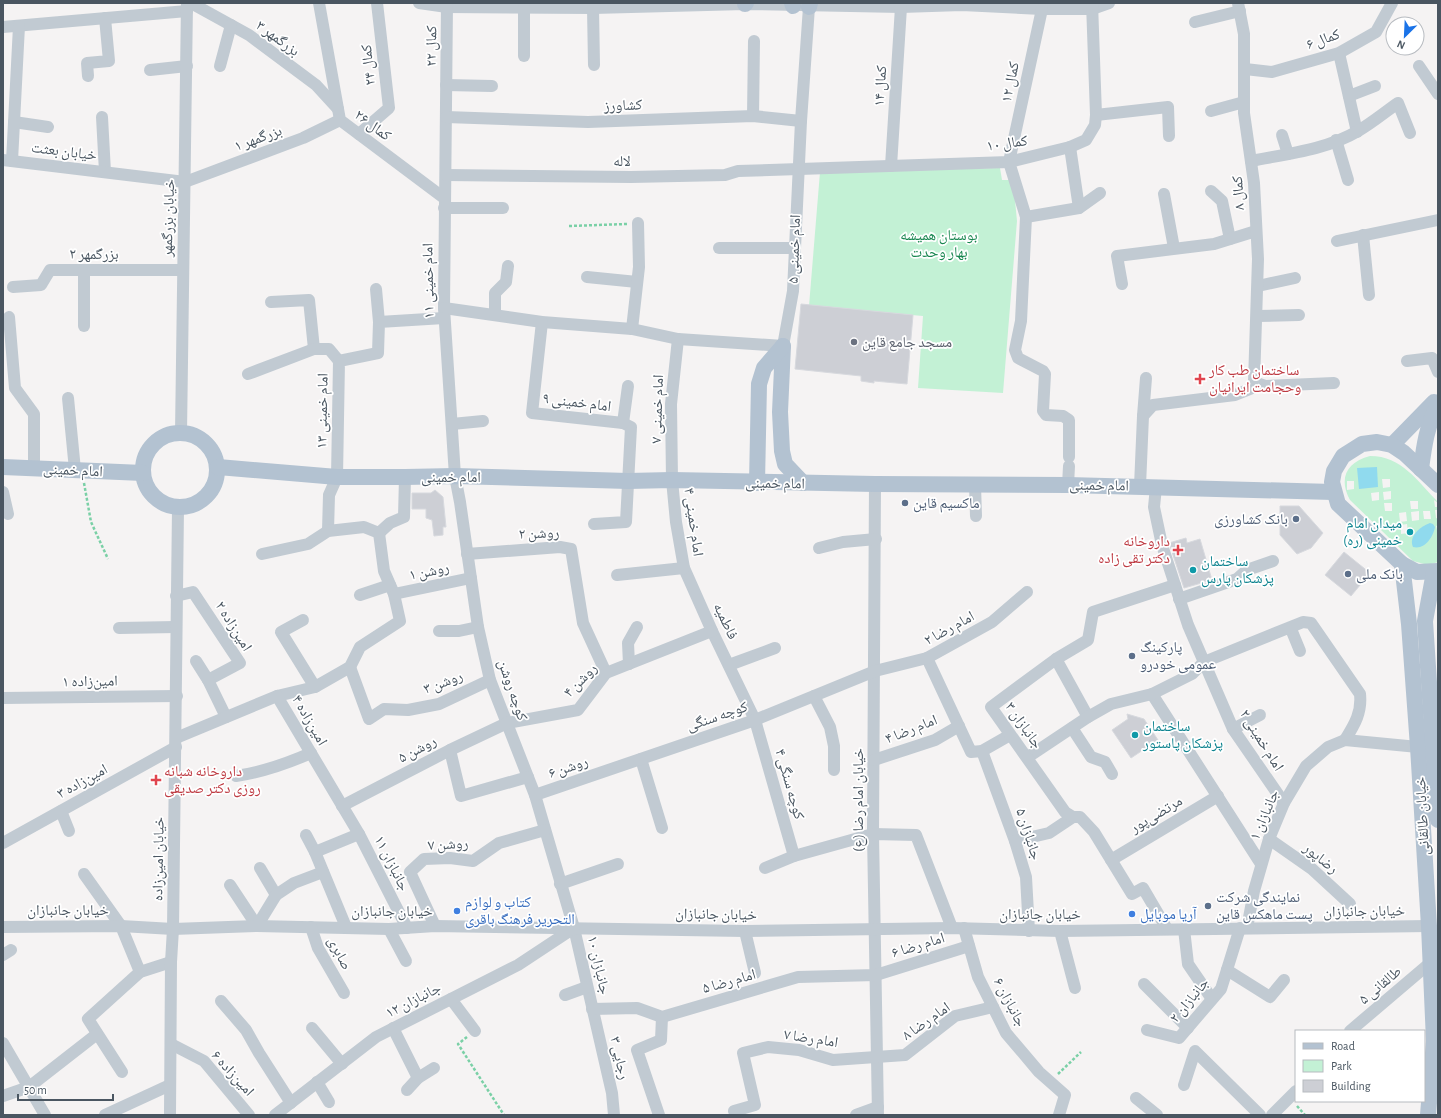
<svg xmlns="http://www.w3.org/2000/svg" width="1441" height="1118" font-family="'Alegreya Sans','Noto Naskh Arabic',sans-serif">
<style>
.green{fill:#c3f1d5;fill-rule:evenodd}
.water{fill:#90daee}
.building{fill:#cdcfd5;stroke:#d7d9de}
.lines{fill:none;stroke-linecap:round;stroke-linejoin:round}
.path{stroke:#7ad0a6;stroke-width:2.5;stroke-dasharray:3 2;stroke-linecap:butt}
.minor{stroke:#c1cad2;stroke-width:12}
.major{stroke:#b3c2d1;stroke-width:16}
.worship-dot{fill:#6b7280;stroke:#fff;stroke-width:1.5}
.health-dot{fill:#e0444e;stroke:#fff;stroke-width:1.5}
.service-dot{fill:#5c6f8a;stroke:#fff;stroke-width:1.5}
.culture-dot{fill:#0f9aa8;stroke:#fff;stroke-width:1.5}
.shop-dot{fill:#3f7fe0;stroke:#fff;stroke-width:1.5}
.labels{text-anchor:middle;stroke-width:3.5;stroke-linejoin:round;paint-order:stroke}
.street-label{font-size:15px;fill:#4a5661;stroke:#fff}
.park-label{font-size:15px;fill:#17864f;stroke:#fff}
.worship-label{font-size:15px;fill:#5b616d;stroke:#fff;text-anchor:start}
.health-label{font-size:15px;fill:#be3a42;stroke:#fff;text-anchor:start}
.service-label{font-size:15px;fill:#4e5e75;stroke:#fff;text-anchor:start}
.culture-label{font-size:15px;fill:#0d838f;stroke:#fff;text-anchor:start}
.shop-label{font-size:15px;fill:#366cbe;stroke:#fff;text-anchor:start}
</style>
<rect width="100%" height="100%" fill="#f5f3f3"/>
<!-- green -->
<g class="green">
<polygon points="1000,168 1002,180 1013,180 1017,221 1003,393 918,388 923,316 809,306 820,172"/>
<path d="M1370,456c32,0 47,25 68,46v1l-4,-3 1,7h3v3h-3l1,8 2,1v6l-2,1 2,8v28l-10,3 -15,-4 -63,-61c-12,-22 -3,-38 20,-44zM1382,479h8v8l-7,1zM1347,481h7v8l-7,1zM1391,491v8l-7,1 -1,-8zM1379,492v8l-7,1 -1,-8zM1410,501h8v8h-7zM1384,503h8v8h-7zM1419,511v9l-7,1 -1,-9zM1423,511h7l1,8h-7zM1406,512l1,9 -7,1 -1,-9zM1407,524l1,9 -7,1v-9z"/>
</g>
<!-- water -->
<g class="water">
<polygon points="1377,467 1378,487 1359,489 1357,468"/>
<path d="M1430,523l3,1 2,3c-2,10 -10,23 -22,20 -5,-11 8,-21 17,-24z"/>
</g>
<!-- building -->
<g class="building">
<polygon points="801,304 913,315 907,384 874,381 874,383 861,381 861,376 795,369"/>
<polygon points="435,490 443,497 446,527 443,527 443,535 434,536 432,520 426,518 426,509 412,509 412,493 431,493"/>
<polygon points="1280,506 1299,506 1323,533 1311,548 1297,554 1280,535"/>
<polygon points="1186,538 1187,543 1200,539 1212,580 1184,588 1169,543"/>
<polygon points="1344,552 1370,573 1351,596 1325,575"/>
<polygon points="1127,714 1144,719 1158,740 1131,758 1112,730 1128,719"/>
</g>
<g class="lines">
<!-- path -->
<g class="path">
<polyline points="569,226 627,224"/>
<polyline points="84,483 91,522 108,559"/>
<polyline points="467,1037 458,1044 504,1115"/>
<polyline points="1058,1074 1081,1052"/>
<polyline points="1297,1106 1305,1115"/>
</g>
<!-- minor -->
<g class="minor">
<polyline points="191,3 249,35 316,85 338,109"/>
<polyline points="319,3 340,120 444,198"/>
<polyline points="419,3 447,7 593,8 745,4 901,7 962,5 1042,9 1092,9 1109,3"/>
<polyline points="447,3 444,308 455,476 460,502 478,627 490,680 535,795 574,928 612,1093 614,1115"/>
<polyline points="524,7 524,56"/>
<polyline points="593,8 594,65"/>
<polyline points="1042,9 1009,162 1026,217 1021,321 1015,350 1018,358 1043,371 1045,374 1043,411 1046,415 1063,416 1069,420 1069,457"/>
<polyline points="1195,22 1240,11"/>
<polyline points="3,27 187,11"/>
<polyline points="1339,53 1357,132"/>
<polyline points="220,66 231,25"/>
<polyline points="1419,66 1438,94"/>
<polyline points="1245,69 1272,72 1339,53 1376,32 1392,3"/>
<polyline points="150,70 187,66"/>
<polyline points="88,76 87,63 109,61 105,18"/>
<polyline points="446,85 492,86"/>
<polyline points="1349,96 1375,86"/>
<polyline points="1211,111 1244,102"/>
<polyline points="1096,115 1168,107 1169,136"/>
<polyline points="753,116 754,41"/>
<polyline points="102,117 105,172"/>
<polyline points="446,117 588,122 753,116 801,121"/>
<polyline points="14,122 48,127"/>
<polyline points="359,134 389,108 377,3"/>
<polyline points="1282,135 1288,154"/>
<polyline points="1336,140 1348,180"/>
<polyline points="1070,147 1079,208"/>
<polyline points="3,160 185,182 303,138 340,120"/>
<polyline points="12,161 19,26"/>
<path d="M1251,161c35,-7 75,-11 107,-30 14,-8 27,-19 40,-28l12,30"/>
<polyline points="891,166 901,7 899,3"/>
<polyline points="446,175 631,177 725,175 738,171 1009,162 1070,147 1086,140 1095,125 1096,115 1092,3"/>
<polyline points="1211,191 1222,201 1230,239"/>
<polyline points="1164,194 1174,248"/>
<polyline points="444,208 503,208"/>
<polyline points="1026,217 1079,208 1100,193"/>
<polyline points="1363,235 1369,295"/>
<polyline points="1337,241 1438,220"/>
<polyline points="719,248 794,248"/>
<polyline points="587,277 637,282"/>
<polyline points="1122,284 1117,256 1214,244 1256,231"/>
<polyline points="1258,286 1295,278"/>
<polyline points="13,287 41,285 50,270 183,270"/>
<polyline points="376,289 379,322"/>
<polyline points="271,302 309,300 314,349"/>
<polyline points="444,308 542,322 632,329 678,339 783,346 793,291 801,121 809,7"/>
<polyline points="495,315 495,293 506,282 508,266"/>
<polyline points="1257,316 1299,315"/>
<polyline points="9,317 15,388 34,414 34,468"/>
<polyline points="542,322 532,413 623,423 631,427 626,522 594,524"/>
<polyline points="84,326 84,270"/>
<polyline points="632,329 639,267 638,223"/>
<polyline points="678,339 671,404 672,480 676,522 684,568 712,631 755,720 794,856"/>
<polyline points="1407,361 1432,358 1438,372"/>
<polyline points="248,374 314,349 329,349 339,361"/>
<polyline points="1254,382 1265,386 1334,383"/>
<polyline points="68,398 75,470"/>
<polyline points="1143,416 1146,378"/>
<polyline points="623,423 628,386"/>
<polyline points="452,424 483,421"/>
<polyline points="181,433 187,3"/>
<polyline points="875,484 873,834 878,1115"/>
<polyline points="975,485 976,516"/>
<polyline points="1068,485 1069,466"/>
<polyline points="1140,486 1143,416 1153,405 1235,395 1250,389 1254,382 1258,259 1254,183 1244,113 1244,34 1238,3"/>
<polyline points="1156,487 1154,507 1162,545 1188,625 1233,729 1284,803"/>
<polyline points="3,492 8,514"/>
<polyline points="328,531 329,495 337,477 339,361 378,353 379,322 444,318"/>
<polyline points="379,533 390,523 404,517 405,477"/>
<polyline points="819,548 843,542 876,539"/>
<polyline points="262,554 308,544 328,531 364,527 379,533 384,571 394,594 400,621 360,647 350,667 315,687 277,696"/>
<polyline points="467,554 560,547 571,549 583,623 606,673"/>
<polyline points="617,575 684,568"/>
<polyline points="394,594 471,578"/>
<polyline points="360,595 390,585"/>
<polyline points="176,596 193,592 240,663 208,680"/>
<polyline points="1179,599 1237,579 1247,570 1273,561"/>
<polyline points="303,620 281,632 315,687"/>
<polyline points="119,628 176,627"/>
<polyline points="1291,629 1300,651"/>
<polyline points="439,631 459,631 478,627"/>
<polyline points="927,658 971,752 982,751 1010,735"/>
<polyline points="1056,659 1088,717"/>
<polyline points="196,661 208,680 226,717"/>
<polyline points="629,664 628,643 637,627"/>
<polyline points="729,665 775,648"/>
<polyline points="350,667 369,719 384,709 408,710 439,704 490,680"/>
<polyline points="1152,694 1261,864"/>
<polyline points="814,696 830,727 834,746 834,770"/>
<polyline points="3,698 177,696"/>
<polyline points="1072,728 1091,757 1105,762 1112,774"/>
<polyline points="1233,729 1260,715"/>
<polyline points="176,738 277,696 359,834 407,928"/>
<polyline points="450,750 461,796 528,777"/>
<polyline points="982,751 1015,841 1026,877 1029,931"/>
<path d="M1028,757l60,-40 23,-13 41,-10 40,-20 12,-12 99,-40 8,1 49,71c2,18 -5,30 -15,46"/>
<polyline points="641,759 662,828"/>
<polyline points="874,760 935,740 959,726"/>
<path d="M236,776c27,-4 50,-12 75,-23"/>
<polyline points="535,795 755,720 875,671 927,658 992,622 1027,592"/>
<polyline points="342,806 450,750 507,723 578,710 606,673 712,631"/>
<polyline points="61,811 69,831"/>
<polyline points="306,835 315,852"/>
<polyline points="1269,839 1312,869 1350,904"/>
<polyline points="1015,841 1049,833 1073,817"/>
<polyline points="3,843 176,747"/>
<polyline points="1111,860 1218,796"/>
<polyline points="260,868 276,895"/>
<polyline points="765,868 794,856 873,834 916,835 952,928"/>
<polyline points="84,874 121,926 140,972"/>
<polyline points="560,884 618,864"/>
<polyline points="230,885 257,926 276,895 294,883 323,872"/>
<polyline points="435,926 410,872 424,859 450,858 473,861 499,843 545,830"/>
<polyline points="3,927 121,926 173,929 257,926 389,929 435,926 745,931 952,928 1060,931 1429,926"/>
<polyline points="311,927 318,948 344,993"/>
<polyline points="346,927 315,852 359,834"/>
<polyline points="964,928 978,977 1006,1033 1039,1072 1065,1095 1059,1115"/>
<polyline points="1247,928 1254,891 1269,839 1284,803 1306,766 1328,747 1345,740 1418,747"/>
<polyline points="389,929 406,961"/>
<polyline points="1167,929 1143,888 1132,894 1094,832 1080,817 1073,817 1065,812 991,707 1056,659 1088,640 1093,612 1175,585"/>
<polyline points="1184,929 1188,964 1212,999"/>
<polyline points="745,931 755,973"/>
<polyline points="1060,931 1075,988"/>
<polyline points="3,955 11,950"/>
<polyline points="1227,970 1270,997 1284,980"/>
<polyline points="1144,984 1188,1028"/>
<polyline points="565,995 587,987"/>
<polyline points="451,999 475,1031"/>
<polyline points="221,1001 246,1030 259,1053 291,1103"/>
<polyline points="592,1009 637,1008 662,1017 798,977 876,975 969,946"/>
<polyline points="312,1028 342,1064"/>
<polyline points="393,1028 418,1078"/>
<polyline points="1147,1030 1179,1038 1221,989 1240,928"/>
<polyline points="1350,1031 1430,963"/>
<polyline points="3,1043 45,1115"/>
<polyline points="171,1044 204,1061 249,1115"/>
<polyline points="122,1072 88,1019 140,972 171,962"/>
<polyline points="317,1082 329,1102"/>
<polyline points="1184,1085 1195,1051 1260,1115"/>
<polyline points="407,1090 418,1078 434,1068"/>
<polyline points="3,1096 29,1087 97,1034"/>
<polyline points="1136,1098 1157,1115"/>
<polyline points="734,1111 755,1105 743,1053 768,1047 799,1050 833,1060 905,1055 955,1016 993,1007"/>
<polyline points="105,1115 170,1085"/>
<polyline points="170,1115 171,962 173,929 178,508"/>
<polyline points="275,1115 376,1037 518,965 574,928"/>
<polyline points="659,1115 637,1050 661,1040 662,1017"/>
<polyline points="856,1115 878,1107"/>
<polyline points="1272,1115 1296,1091"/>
</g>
<!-- major -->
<g class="major">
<polyline points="792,3 793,6"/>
<polyline points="745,4 746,3"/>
<polyline points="809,7 810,3"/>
<polyline points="783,346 780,412 782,451 785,464 803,483"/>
<circle cx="180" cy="470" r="37"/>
<polyline points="1392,445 1434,402"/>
<polyline points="3,467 143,473"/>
<polyline points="218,467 337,477 405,477 455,476 628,481 672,480 875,484 1068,485 1333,492"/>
<path d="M1421,469c3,-23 6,-44 17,-65"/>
<polyline points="757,483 759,384 764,368 783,346"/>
<polyline points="1438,485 1404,453 1392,445 1377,442 1362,444 1343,456 1334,471 1332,482 1338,504 1402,564 1417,572 1438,571"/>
<polyline points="1402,564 1409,624 1418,747 1429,926 1434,1041 1428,1115"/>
<polyline points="1434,572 1425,621 1438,820"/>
</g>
</g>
<!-- markers -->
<circle class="worship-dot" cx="854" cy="342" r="4"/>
<g class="health-dot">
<path d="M1198 373h4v4h4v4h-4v4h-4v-4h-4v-4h4z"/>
<path d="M1176 544h4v4h4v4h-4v4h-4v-4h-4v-4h4z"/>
<path d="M154 774h4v4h4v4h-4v4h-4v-4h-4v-4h4z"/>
</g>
<g class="service-dot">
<circle cx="905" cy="503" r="4"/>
<circle cx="1296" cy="519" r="4"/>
<circle cx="1348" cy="574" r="4"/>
<circle cx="1132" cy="656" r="4"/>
<circle cx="1208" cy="906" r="4"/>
</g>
<g class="culture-dot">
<circle cx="1410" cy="532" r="4"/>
<circle cx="1193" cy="570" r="4"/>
<circle cx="1135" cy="735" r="4"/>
</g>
<g class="shop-dot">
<circle cx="457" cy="911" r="4"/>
<circle cx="1132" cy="914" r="4"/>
</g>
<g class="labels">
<!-- street labels -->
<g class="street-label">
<text transform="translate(278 38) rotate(36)" y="5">بزرگمهر ۳</text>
<text transform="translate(1323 39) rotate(-20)" y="5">کمال ۶</text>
<text transform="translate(431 46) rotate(-89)" y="5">کمال ۲۲</text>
<text transform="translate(368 65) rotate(-96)" y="5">کمال ۲۴</text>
<text transform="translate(1010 82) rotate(-78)" y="5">کمال ۱۲</text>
<text transform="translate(880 86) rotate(-86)" y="5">کمال ۱۴</text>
<text transform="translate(623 105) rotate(-2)" y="5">کشاورز</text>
<text transform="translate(373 125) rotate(37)" y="5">کمال ۲۶</text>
<text transform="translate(258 138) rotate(-20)" y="5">بزرگمهر ۱</text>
<text transform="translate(1007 143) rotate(-8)" y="5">کمال ۱۰</text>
<text transform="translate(64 151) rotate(7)" y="5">خیابان بعثت</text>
<text x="622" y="166">لاله</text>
<text transform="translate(1238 193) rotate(-94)" y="5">کمال ۸</text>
<text transform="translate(168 218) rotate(-88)" y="5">خیابان بزرگمهر</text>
<text transform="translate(794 249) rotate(-88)" y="5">امام خمینی ۵</text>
<text x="94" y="259">بزرگمهر ۲</text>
<text transform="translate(428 281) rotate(-91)" y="5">امام خمینی ۱۱</text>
<text transform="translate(577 402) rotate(7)" y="5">امام خمینی ۹</text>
<text transform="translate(657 409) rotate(-88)" y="5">امام خمینی ۷</text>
<text transform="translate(322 411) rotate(-89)" y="5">امام خمینی ۱۳</text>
<text transform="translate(73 470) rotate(3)" y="5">امام خمینی</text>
<text x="451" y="482">امام خمینی</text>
<text transform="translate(775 483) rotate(1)" y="5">امام خمینی</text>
<text transform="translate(1099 485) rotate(1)" y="5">امام خمینی</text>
<text transform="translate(694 522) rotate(82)" y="5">امام خمینی ۴</text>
<text transform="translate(539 533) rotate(-2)" y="5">روشن ۲</text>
<text transform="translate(429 571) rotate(-12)" y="5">روشن ۱</text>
<text transform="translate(726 621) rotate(65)" y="5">فاطمیه</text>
<text transform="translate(234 626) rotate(58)" y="5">امین‌زاده ۲</text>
<text transform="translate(949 628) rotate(-29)" y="5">امام رضا ۲</text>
<text transform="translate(580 680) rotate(-46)" y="5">روشن ۴</text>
<text transform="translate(90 681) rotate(-1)" y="5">امین‌زاده ۱</text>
<text transform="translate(443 682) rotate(-21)" y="5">روشن ۳</text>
<text transform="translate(513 690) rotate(71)" y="5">کوچه روشن</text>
<text transform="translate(717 716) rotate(-19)" y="5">کوچه سنگی</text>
<text transform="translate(310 720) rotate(60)" y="5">امین‌زاده ۴</text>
<text transform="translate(1024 725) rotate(55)" y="5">جانبازان ۳</text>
<text transform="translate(911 729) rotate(-22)" y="5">امام رضا ۴</text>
<text transform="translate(1262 740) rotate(58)" y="5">امام خمینی ۲</text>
<text transform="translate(417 749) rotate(-28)" y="5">روشن ۵</text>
<text transform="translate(568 767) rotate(-19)" y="5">روشن ۶</text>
<text transform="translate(82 781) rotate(-29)" y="5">امین‌زاده ۳</text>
<text transform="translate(790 784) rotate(74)" y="5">کوچه سنگی ۴</text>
<text transform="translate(858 800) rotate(-90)" y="5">خیابان امام رضا (ع)</text>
<text transform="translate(1156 814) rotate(-31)" y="5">مرتضی‌پور</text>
<text transform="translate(1264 815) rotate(-67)" y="5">جانبازان ۱</text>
<text transform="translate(1422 816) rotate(-93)" y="5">خیابان طالقانی</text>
<text transform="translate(1029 834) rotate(72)" y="5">جانبازان ۵</text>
<text transform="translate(448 844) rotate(-3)" y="5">روشن ۷</text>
<text transform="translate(1321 858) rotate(39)" y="5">رضاپور</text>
<text transform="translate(158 859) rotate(-89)" y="5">خیابان امین‌زاده</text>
<text transform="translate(392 863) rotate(63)" y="5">جانبازان ۱۱</text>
<text x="68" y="915">خیابان جانبازان</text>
<text x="392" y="916">خیابان جانبازان</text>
<text transform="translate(1364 911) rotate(-1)" y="5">خیابان جانبازان</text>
<text transform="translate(716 914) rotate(1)" y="5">خیابان جانبازان</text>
<text x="1040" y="919">خیابان جانبازان</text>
<text transform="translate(918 945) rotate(-17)" y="5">امام رضا ۶</text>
<text transform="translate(340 953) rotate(63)" y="5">صابری</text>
<text transform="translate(599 965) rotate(77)" y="5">جانبازان ۱۰</text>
<text transform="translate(729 981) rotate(-16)" y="5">امام رضا ۵</text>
<text transform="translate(1380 985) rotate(-40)" y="5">طالقانی ۵</text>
<text transform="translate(413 1000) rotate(-27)" y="5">جانبازان ۱۲</text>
<text transform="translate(1189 1000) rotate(-51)" y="5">جانبازان ۲</text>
<text transform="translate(1010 1002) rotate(62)" y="5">جانبازان ۶</text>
<text transform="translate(926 1021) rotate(-35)" y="5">امام رضا ۸</text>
<text transform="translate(811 1038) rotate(9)" y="5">امام رضا ۷</text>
<text transform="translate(620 1058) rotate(77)" y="5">رجایی ۳</text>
<text transform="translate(233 1073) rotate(48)" y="5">امین‌زاده ۶</text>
</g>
<!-- park labels -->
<g class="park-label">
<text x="939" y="240">بوستان همیشه<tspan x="939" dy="17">بهار وحدت</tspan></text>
</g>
<!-- worship labels -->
<g class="worship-label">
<text x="862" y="347">مسجد جامع قاین</text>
</g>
<!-- health labels -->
<g class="health-label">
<text x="1209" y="375">ساختمان طب کار<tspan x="1209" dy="17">و‌حجامت ایرانیان</tspan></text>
<text x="1170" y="546" text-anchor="end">داروخانه<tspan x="1170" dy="17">دکتر تقی زاده</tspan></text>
<text x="164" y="776">داروخانه شبانه<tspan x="164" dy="17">روزی دکتر صدیقی</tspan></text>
</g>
<!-- service labels -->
<g class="service-label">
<text x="913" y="508">ماکسیم قاین</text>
<text x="1288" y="524" text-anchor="end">بانک کشاورزی</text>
<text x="1356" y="579">بانک ملی</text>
<text x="1140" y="652">پارکینگ<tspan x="1140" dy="17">عمومی خودرو</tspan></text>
<text x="1216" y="902">نمایندگی شرکت<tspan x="1216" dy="17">پست ماهکس قاین</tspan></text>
</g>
<!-- culture labels -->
<g class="culture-label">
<text x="1402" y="528" text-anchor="end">میدان امام<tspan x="1402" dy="17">خمینی (ره)</tspan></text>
<text x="1201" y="566">ساختمان<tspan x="1201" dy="17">پزشکان پارس</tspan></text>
<text x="1143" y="731">ساختمان<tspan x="1143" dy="17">پزشکان پاستور</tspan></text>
</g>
<!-- shop labels -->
<g class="shop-label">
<text x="465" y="907">کتاب و لوازم<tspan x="465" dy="17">التحریر فرهنگ باقری</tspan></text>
<text x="1140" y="919">آریا موبایل</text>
</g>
</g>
<!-- border -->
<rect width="1441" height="1118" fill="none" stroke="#4a5661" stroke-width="8"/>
<!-- legend -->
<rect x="1295" y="1030" width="130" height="72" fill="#ffffff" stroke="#b7bbc0"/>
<rect x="1303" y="1043" width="20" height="6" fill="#b3c2d1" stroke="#b7bbc0"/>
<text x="1331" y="1050" font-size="12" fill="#4a5661">Road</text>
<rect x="1303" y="1060" width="20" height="12" fill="#c3f1d5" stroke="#b7bbc0"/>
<text x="1331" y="1070" font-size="12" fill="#4a5661">Park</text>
<rect x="1303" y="1080" width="20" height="12" fill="#cdcfd5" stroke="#b7bbc0"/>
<text x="1331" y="1090" font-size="12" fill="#4a5661">Building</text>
<!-- north arrow -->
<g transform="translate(1405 36) rotate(204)"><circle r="19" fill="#ffffff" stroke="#b7bbc0"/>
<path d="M0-3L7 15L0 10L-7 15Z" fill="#1a73e8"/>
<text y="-6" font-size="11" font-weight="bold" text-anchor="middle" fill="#4a5661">N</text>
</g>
<!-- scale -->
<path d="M18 1094v6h95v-6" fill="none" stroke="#4a5661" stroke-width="2"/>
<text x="24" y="1094" font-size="12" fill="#4a5661" stroke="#ffffff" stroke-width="3" paint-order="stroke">50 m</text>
</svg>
